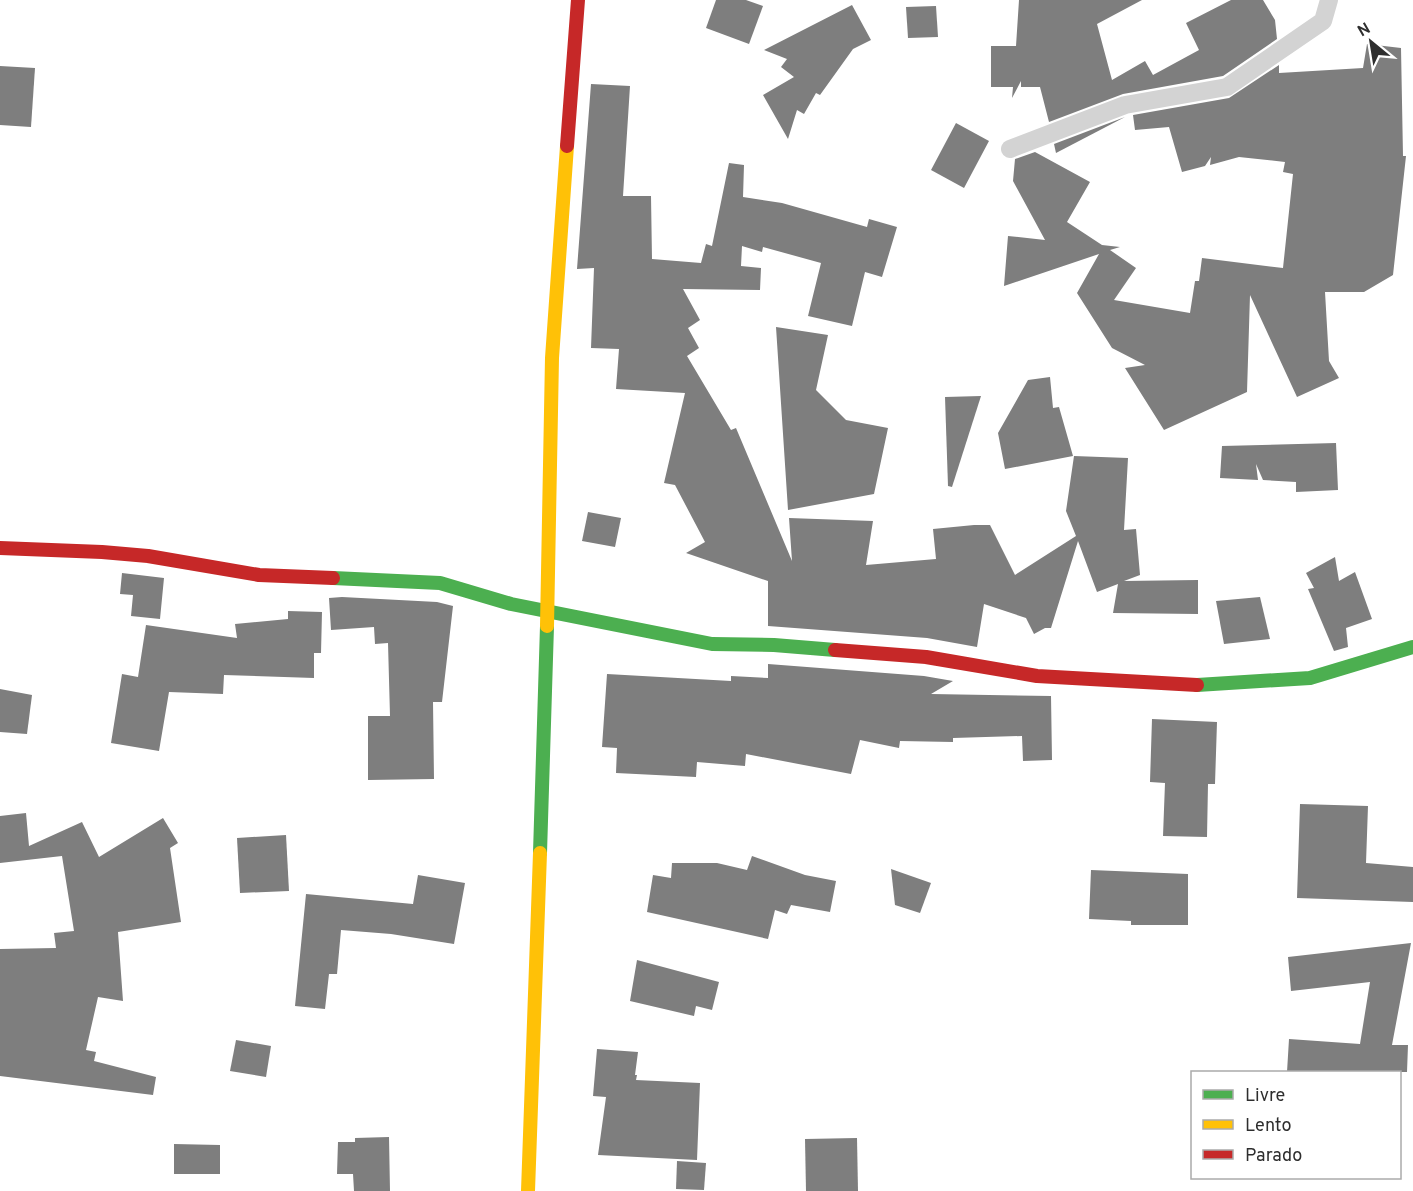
<svg xmlns="http://www.w3.org/2000/svg" width="1413" height="1191" font-family="Overpass,sans-serif">
<style>
.building{fill:#7e7e7e}
.lines{fill:none;stroke-linecap:round;stroke-linejoin:round}
.lane{stroke:#d3d3d3;stroke-width:18}
.fast{stroke:#4caf50;stroke-width:14}
.slow{stroke:#ffc107;stroke-width:14}
.jam{stroke:#c62828;stroke-width:14}
</style>
<rect width="100%" height="100%" fill="#fff"/>
<!-- building -->
<g class="building">
<polygon points="716,0 746,0 763,6 749,44 706,28"/>
<polygon points="1019,0 1142,0 1097,24 1112,80 1145,61 1153,75 1199,50 1186,23 1231,0 1263,0 1275,20 1277,39 1223,76 1123,94 1049,122 1040,87 1021,87 1021,81 1012,98 1013,87 991,87 991,46 1016,46"/>
<polygon points="852,5 871,40 853,49 820,95 816,93 804,114 797,110 788,139 763,95 794,77 781,67 787,59 764,50"/>
<polygon points="936,6 938,37 908,38 906,7"/>
<polygon points="1367,44 1401,48 1403,156 1406,156 1393,275 1364,292 1325,292 1329,361 1339,378 1297,397 1250,295 1247,392 1164,430 1125,368 1145,365 1112,348 1077,293 1099,254 1004,286 1008,236 1045,240 1013,181 1015,159 1035,152 1090,182 1067,222 1102,245 1120,247 1110,250 1136,268 1114,300 1190,313 1195,281 1199,281 1202,258 1283,268 1293,174 1283,172 1285,162 1239,157 1210,165 1211,157 1205,166 1182,172 1169,127 1135,130 1133,115 1229,98 1279,65 1279,73 1363,68"/>
<polygon points="0,66 35,68 31,127 0,125"/>
<polygon points="591,84 630,86 623,196 651,196 652,259 701,263 706,244 712,246 729,163 744,165 743,197 782,203 867,227 869,219 897,227 882,277 865,272 852,326 808,316 821,263 763,247 762,252 742,246 741,266 761,268 760,290 683,289 700,320 688,328 699,348 687,356 731,430 736,428 792,561 789,518 873,521 866,565 936,559 933,529 974,525 990,525 1015,575 1076,536 1066,511 1074,456 1128,458 1124,530 1136,529 1140,575 1124,581 1198,580 1198,614 1113,613 1118,584 1097,592 1078,541 1051,628 1045,628 1034,634 1026,618 984,604 977,647 927,638 768,626 768,581 686,553 705,542 675,485 664,483 685,393 616,389 619,349 591,348 594,268 577,269"/>
<polygon points="1125,117 1056,153 1054,144"/>
<polygon points="956,123 989,141 964,188 931,170"/>
<polygon points="776,327 828,335 816,390 846,420 888,428 874,494 788,510"/>
<polygon points="1050,377 1053,408 1059,407 1073,456 1005,469 998,433 1028,380"/>
<polygon points="981,396 952,487 948,486 945,397"/>
<polygon points="1336,443 1338,490 1296,492 1296,482 1263,480 1256,464 1258,480 1220,478 1222,446"/>
<polygon points="588,512 621,518 615,547 582,541"/>
<polygon points="1335,557 1339,581 1355,572 1372,619 1346,628 1348,647 1334,651 1308,589 1314,588 1306,573"/>
<polygon points="122,573 164,578 160,619 131,616 133,595 120,594"/>
<polygon points="342,597 437,602 453,606 442,702 433,702 434,779 368,780 368,716 390,716 388,643 375,644 374,627 331,630 329,598"/>
<polygon points="1260,597 1270,639 1224,644 1216,601"/>
<polygon points="288,611 322,612 321,653 314,653 314,678 224,675 223,694 169,692 159,751 111,743 122,674 138,677 146,625 237,638 235,624 288,619"/>
<polygon points="768,664 924,676 953,681 931,694 1051,696 1052,760 1023,761 1022,736 953,738 953,742 900,741 899,748 860,740 851,774 746,754 745,766 697,762 696,777 616,773 617,748 602,747 607,674 731,681 731,676 768,678"/>
<polygon points="0,689 32,695 27,734 0,732"/>
<polygon points="1152,719 1217,722 1215,784 1208,784 1207,837 1163,836 1165,783 1150,782"/>
<polygon points="1300,804 1368,806 1366,863 1413,867 1413,902 1297,898"/>
<polygon points="26,813 29,846 82,822 99,857 163,818 178,843 170,848 181,922 118,932 123,1001 98,997 86,1050 96,1052 94,1061 156,1077 153,1095 0,1076 0,949 56,948 54,933 74,931 62,856 0,863 0,816"/>
<polygon points="286,835 289,891 240,893 237,838"/>
<polygon points="752,856 805,875 836,881 830,912 791,905 787,914 775,910 768,939 647,912 653,875 671,878 672,863 717,863 747,870"/>
<polygon points="891,869 931,883 920,913 895,905"/>
<polygon points="1091,870 1188,874 1188,925 1131,925 1131,921 1089,919"/>
<polygon points="418,875 465,883 454,944 391,934 341,930 337,974 329,974 325,1009 295,1006 306,894 413,904"/>
<polygon points="1411,943 1392,1045 1408,1045 1407,1072 1287,1072 1289,1039 1360,1044 1370,982 1291,991 1288,957"/>
<polygon points="637,960 719,982 712,1010 696,1006 694,1016 630,1001"/>
<polygon points="236,1040 271,1046 266,1077 230,1071"/>
<polygon points="597,1049 638,1052 635,1075 637,1075 636,1080 700,1083 697,1160 598,1155 606,1097 593,1096"/>
<polygon points="389,1137 390,1191 354,1191 353,1174 337,1174 338,1142 355,1142 355,1138"/>
<polygon points="857,1138 858,1191 806,1191 805,1139"/>
<polygon points="174,1144 220,1145 220,1174 174,1174"/>
<polygon points="677,1161 706,1163 704,1190 676,1189"/>
</g>
<g class="lines">
<!-- lane -->
<polyline class="lane" points="1010,149 1125,105 1227,87 1323,21 1329,0"/>
<!-- fast -->
<g class="fast">
<polyline points="333,578 440,583 511,604 712,644 774,645 835,650"/>
<polyline points="1197,685 1310,678 1413,647"/>
<polyline points="540,853 547,626"/>
</g>
<!-- slow -->
<g class="slow">
<polyline points="547,626 552,358 567,146"/>
<polyline points="528,1191 540,853"/>
</g>
<!-- jam -->
<g class="jam">
<polyline points="567,146 578,0"/>
<polyline points="0,548 102,552 148,556 259,575 333,578"/>
<polyline points="835,650 926,657 1037,676 1197,685"/>
</g>
</g>
<!-- legend -->
<rect x="1191" y="1071" width="210" height="108" fill="#ffffff" stroke="#ababab" stroke-width="1.5"/>
<rect x="1203" y="1090" width="30" height="9" fill="#4caf50" stroke="#ababab" stroke-width="1.5"/>
<text x="1245" y="1101" font-size="18" fill="#2e2e2e">Livre</text>
<rect x="1203" y="1120" width="30" height="9" fill="#ffc107" stroke="#ababab" stroke-width="1.5"/>
<text x="1245" y="1131" font-size="18" fill="#2e2e2e">Lento</text>
<rect x="1203" y="1150" width="30" height="9" fill="#c62828" stroke="#ababab" stroke-width="1.5"/>
<text x="1245" y="1161" font-size="18" fill="#2e2e2e">Parado</text>
<!-- north arrow -->
<g transform="translate(1371 42) rotate(330)" stroke="#ffffff" stroke-width="4.5" paint-order="stroke">
<path d="M0-4.5L10 22L0 15L-10 22Z" fill="#2e2e2e"/>
<text y="-9" font-size="16" font-weight="bold" text-anchor="middle" fill="#2e2e2e">N</text>
</g>
</svg>
